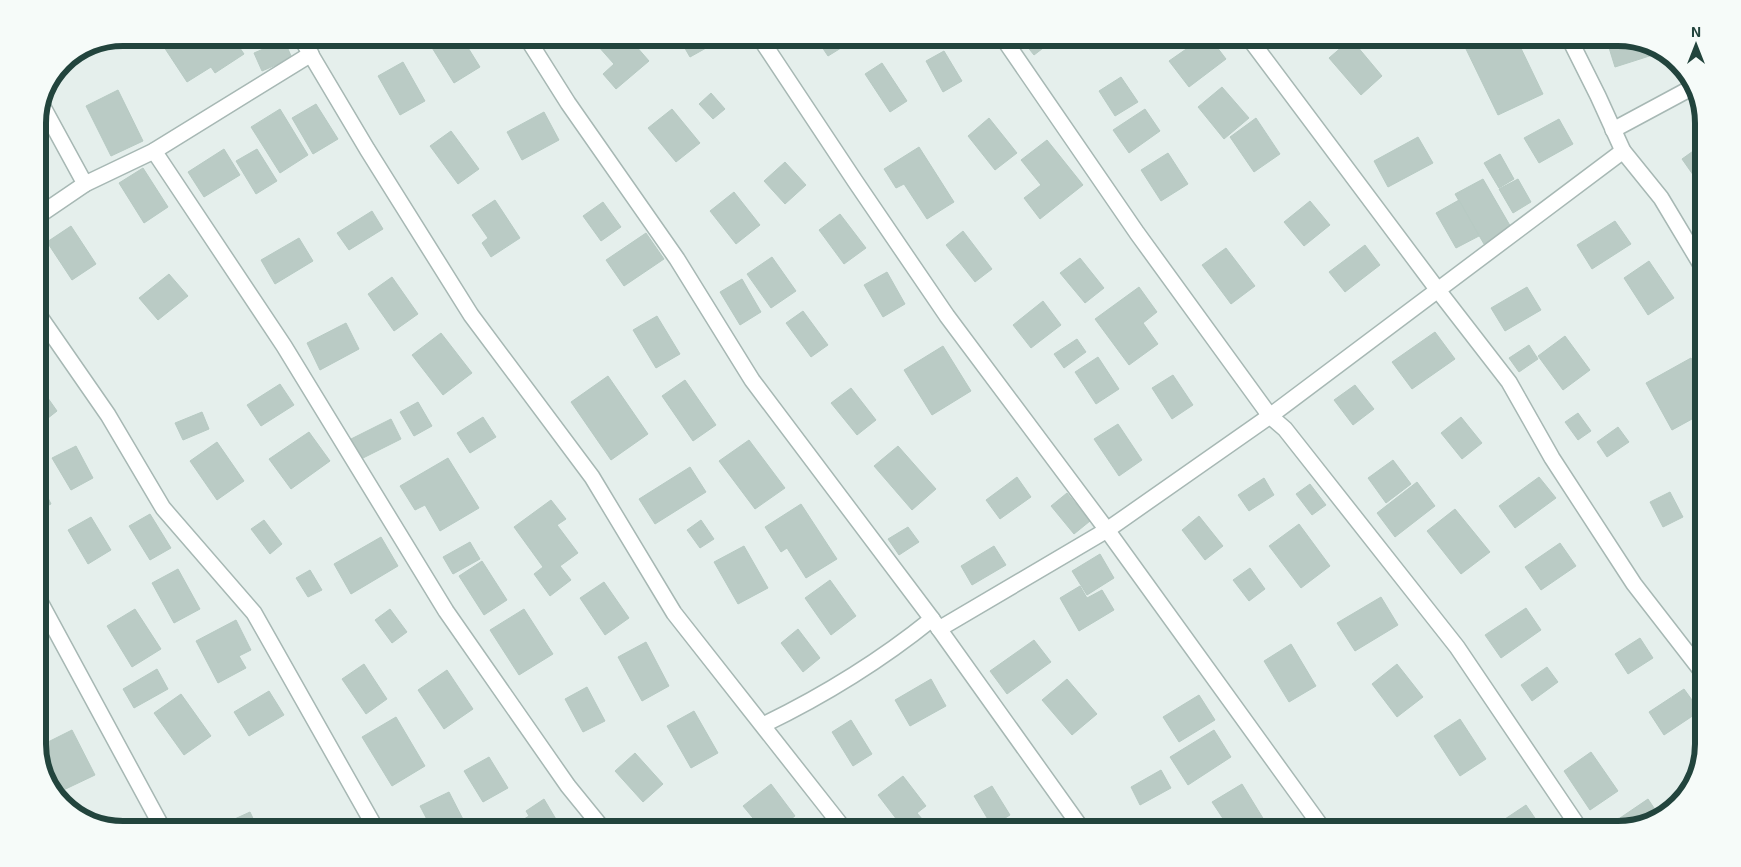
<svg xmlns="http://www.w3.org/2000/svg" width="1741" height="867" font-family="'Exo 2',sans-serif">
<style>
.building{fill:#bacbc5;stroke:#b7cac3}
.lines{fill:none;stroke-linecap:round;stroke-linejoin:round}
.minor-casing{stroke:#a7b8b4;stroke-width:18}
.minor{stroke:#fff;stroke-width:15}
.rim{fill:none;stroke:#22443d;stroke-width:6}
</style>
<rect width="100%" height="100%" fill="#e5efec"/>
<!-- building -->
<g class="building">
<polygon points="180,38 233,38 244,54 215,73 211,67 187,82 164,47"/>
<polygon points="426,38 462,38 480,67 454,83"/>
<polygon points="608,38 629,38 649,61 616,89 603,74 614,64 598,46"/>
<polygon points="679,38 724,38 690,57"/>
<polygon points="816,38 852,38 854,40 828,56"/>
<polygon points="1036,38 1054,38 1055,39 1034,55 1026,45"/>
<polygon points="1202,38 1210,38 1226,59 1189,87 1169,61"/>
<polygon points="1492,38 1516,38 1543,94 1498,115 1466,49"/>
<polygon points="1606,38 1617,38 1655,46 1662,52 1615,67"/>
<polygon points="1351,39 1382,76 1361,95 1329,58"/>
<polygon points="284,40 292,58 262,71 254,53"/>
<polygon points="944,51 962,81 943,92 926,61"/>
<polygon points="403,62 425,101 400,115 378,76"/>
<polygon points="882,63 907,101 890,112 865,74"/>
<polygon points="1121,77 1138,102 1115,116 1099,91"/>
<polygon points="1222,87 1249,118 1224,139 1198,107"/>
<polygon points="118,90 143,141 111,156 86,106"/>
<polygon points="711,93 725,109 713,119 699,104"/>
<polygon points="316,104 338,139 313,154 292,118"/>
<polygon points="280,109 308,155 280,173 251,127"/>
<polygon points="672,109 700,143 676,162 648,128"/>
<polygon points="1145,109 1160,131 1129,153 1113,130"/>
<polygon points="544,112 559,140 522,160 507,132"/>
<polygon points="989,118 1017,153 995,170 968,136"/>
<polygon points="1256,118 1280,154 1254,172 1230,137"/>
<polygon points="1559,119 1573,144 1539,163 1524,138"/>
<polygon points="451,131 479,169 458,184 430,146"/>
<polygon points="1418,137 1433,163 1388,187 1374,161"/>
<polygon points="1047,140 1083,185 1040,219 1024,198 1041,185 1021,160"/>
<polygon points="1703,144 1703,189 1682,159"/>
<polygon points="919,147 954,202 927,219 904,184 896,188 884,169"/>
<polygon points="224,149 240,175 204,197 188,172"/>
<polygon points="257,149 277,181 256,194 236,161"/>
<polygon points="1168,153 1188,184 1161,201 1141,170"/>
<polygon points="1500,154 1514,179 1499,188 1484,163"/>
<polygon points="785,162 806,185 785,204 764,181"/>
<polygon points="143,168 168,207 144,223 119,183"/>
<polygon points="1483,179 1512,229 1484,244 1455,194"/>
<polygon points="1518,179 1531,202 1513,213 1499,189"/>
<polygon points="734,192 760,225 736,244 710,211"/>
<polygon points="495,200 520,238 491,257 482,243 488,238 472,215"/>
<polygon points="1459,200 1479,236 1456,248 1436,213"/>
<polygon points="1310,201 1330,225 1304,246 1284,222"/>
<polygon points="603,202 621,227 601,241 583,216"/>
<polygon points="372,211 383,229 349,250 337,233"/>
<polygon points="840,214 866,248 844,264 819,230"/>
<polygon points="1615,221 1631,244 1592,269 1577,245"/>
<polygon points="71,226 96,264 72,280 47,242"/>
<polygon points="963,231 992,269 975,282 946,245"/>
<polygon points="646,233 664,259 624,286 606,260"/>
<polygon points="299,238 313,261 275,284 261,260"/>
<polygon points="1365,245 1380,265 1345,292 1329,272"/>
<polygon points="1226,248 1255,286 1231,304 1202,265"/>
<polygon points="772,257 796,291 771,308 747,274"/>
<polygon points="1080,258 1104,288 1085,303 1060,273"/>
<polygon points="1649,261 1674,298 1648,315 1624,278"/>
<polygon points="887,272 905,304 883,317 864,285"/>
<polygon points="169,274 188,296 158,320 139,298"/>
<polygon points="392,277 418,314 394,331 368,294"/>
<polygon points="742,279 761,312 740,325 720,292"/>
<polygon points="1139,287 1157,312 1143,323 1158,344 1129,365 1095,319"/>
<polygon points="1527,287 1541,310 1505,331 1491,308"/>
<polygon points="1043,301 1061,325 1031,348 1013,325"/>
<polygon points="803,311 828,345 811,357 786,323"/>
<polygon points="657,316 680,354 656,368 633,330"/>
<polygon points="346,323 359,349 320,370 307,343"/>
<polygon points="1435,332 1455,359 1412,389 1392,362"/>
<polygon points="441,333 472,373 443,395 412,355"/>
<polygon points="1565,336 1590,370 1563,390 1538,356"/>
<polygon points="1077,339 1086,352 1064,368 1054,354"/>
<polygon points="1529,345 1538,359 1519,372 1509,358"/>
<polygon points="943,346 971,391 932,415 904,370"/>
<polygon points="1098,357 1119,389 1096,404 1075,372"/>
<polygon points="1691,358 1703,380 1703,413 1672,430 1646,383"/>
<polygon points="1173,375 1193,405 1172,419 1152,388"/>
<polygon points="608,376 648,434 611,460 571,402"/>
<polygon points="685,380 716,425 693,441 662,396"/>
<polygon points="38,384 57,411 38,426"/>
<polygon points="280,384 294,405 261,426 247,405"/>
<polygon points="1355,385 1374,409 1353,425 1334,400"/>
<polygon points="851,388 876,420 857,435 831,403"/>
<polygon points="418,402 432,426 414,436 400,412"/>
<polygon points="202,412 209,429 183,440 175,423"/>
<polygon points="1578,413 1591,431 1578,440 1565,422"/>
<polygon points="483,417 496,437 470,453 457,433"/>
<polygon points="1461,417 1482,443 1462,459 1441,433"/>
<polygon points="391,419 401,439 361,459 351,439"/>
<polygon points="1118,424 1142,460 1119,476 1094,439"/>
<polygon points="1618,427 1629,442 1607,457 1597,442"/>
<polygon points="309,432 330,461 291,489 269,459"/>
<polygon points="749,440 785,488 755,509 719,461"/>
<polygon points="217,442 244,481 217,500 190,461"/>
<polygon points="76,446 93,478 71,490 52,458"/>
<polygon points="898,446 936,489 912,510 874,466"/>
<polygon points="448,458 479,508 440,531 425,505 415,510 400,486"/>
<polygon points="1393,460 1411,484 1386,503 1368,478"/>
<polygon points="690,467 706,492 655,524 639,499"/>
<polygon points="1017,477 1031,497 1000,519 986,500"/>
<polygon points="1539,477 1556,498 1515,528 1499,506"/>
<polygon points="38,478 51,504 38,510"/>
<polygon points="1264,478 1274,495 1249,511 1238,495"/>
<polygon points="1417,482 1435,506 1395,537 1377,513"/>
<polygon points="1310,484 1326,505 1312,515 1296,494"/>
<polygon points="1670,492 1683,517 1663,527 1650,502"/>
<polygon points="1067,493 1090,521 1074,534 1051,506"/>
<polygon points="551,500 566,519 557,525 578,553 560,566 571,580 550,596 534,574 543,567 514,527"/>
<polygon points="801,504 837,559 806,578 787,548 781,552 765,527"/>
<polygon points="1455,509 1490,552 1461,574 1427,531"/>
<polygon points="150,514 171,548 150,560 129,526"/>
<polygon points="1199,516 1223,546 1205,560 1182,530"/>
<polygon points="91,517 111,550 88,564 68,530"/>
<polygon points="264,520 282,544 270,554 251,529"/>
<polygon points="701,520 714,539 700,548 687,530"/>
<polygon points="1299,524 1330,566 1301,588 1269,546"/>
<polygon points="908,527 919,542 899,555 888,539"/>
<polygon points="381,537 398,566 351,594 334,564"/>
<polygon points="470,542 480,559 453,574 443,557"/>
<polygon points="1560,543 1576,566 1541,590 1525,567"/>
<polygon points="744,546 768,588 738,604 714,562"/>
<polygon points="994,546 1006,565 972,585 961,566"/>
<polygon points="1100,554 1114,578 1087,595 1072,571"/>
<polygon points="482,561 507,600 484,615 459,576"/>
<polygon points="1250,568 1265,589 1249,601 1233,580"/>
<polygon points="178,569 200,609 174,623 152,583"/>
<polygon points="310,570 322,590 308,597 296,578"/>
<polygon points="830,580 856,616 831,635 805,598"/>
<polygon points="604,582 629,618 605,635 580,598"/>
<polygon points="1080,586 1087,598 1102,590 1114,610 1079,631 1060,598"/>
<polygon points="1381,597 1398,625 1355,651 1337,623"/>
<polygon points="1526,608 1541,630 1501,658 1485,635"/>
<polygon points="135,609 161,649 132,667 107,626"/>
<polygon points="390,609 407,632 392,643 375,620"/>
<polygon points="524,609 553,654 519,675 490,630"/>
<polygon points="236,620 251,650 239,656 246,668 218,683 196,641"/>
<polygon points="798,629 820,658 803,672 781,643"/>
<polygon points="1640,638 1653,658 1628,674 1615,654"/>
<polygon points="1034,640 1051,662 1007,694 990,671"/>
<polygon points="646,642 669,686 642,701 618,657"/>
<polygon points="1291,644 1316,686 1289,702 1264,661"/>
<polygon points="364,664 387,699 366,714 342,679"/>
<polygon points="1397,664 1423,697 1397,717 1372,684"/>
<polygon points="1547,667 1558,682 1532,701 1521,685"/>
<polygon points="157,669 168,689 134,708 123,689"/>
<polygon points="447,670 473,709 444,729 418,690"/>
<polygon points="931,679 946,706 910,726 895,700"/>
<polygon points="1067,679 1097,714 1072,735 1042,700"/>
<polygon points="587,687 605,721 583,732 565,699"/>
<polygon points="1684,689 1700,711 1664,735 1649,712"/>
<polygon points="269,691 284,715 249,736 234,712"/>
<polygon points="181,694 211,736 184,755 154,713"/>
<polygon points="1199,695 1215,720 1179,742 1163,717"/>
<polygon points="694,711 718,753 691,768 667,726"/>
<polygon points="396,717 425,766 392,786 362,737"/>
<polygon points="1460,719 1486,759 1460,776 1434,736"/>
<polygon points="851,720 872,754 853,766 832,732"/>
<polygon points="72,730 95,775 55,794 52,791 38,747"/>
<polygon points="1214,730 1231,757 1188,785 1170,757"/>
<polygon points="1591,752 1618,791 1590,810 1564,771"/>
<polygon points="635,753 663,784 643,802 615,771"/>
<polygon points="489,757 508,788 483,802 464,771"/>
<polygon points="1161,770 1171,788 1140,805 1131,787"/>
<polygon points="903,776 926,806 917,813 928,826 923,829 904,829 878,795"/>
<polygon points="771,784 795,816 777,829 762,829 743,806"/>
<polygon points="1242,784 1269,828 1266,829 1230,829 1212,802"/>
<polygon points="992,786 1010,815 992,826 974,796"/>
<polygon points="449,792 468,829 432,829 420,806"/>
<polygon points="544,799 560,826 554,829 519,829 516,824 529,816 526,811"/>
<polygon points="1648,799 1660,817 1626,827 1620,818"/>
<polygon points="1526,805 1539,824 1531,829 1490,829"/>
<polygon points="250,812 258,829 216,829 215,828"/>
</g>
<g class="lines">
<defs>
<g id="minor">
<polyline points="301,38 367,149 471,315 592,477 674,613 844,829"/>
<polyline points="527,38 568,103 677,259 752,380 932,619 1082,829"/>
<polyline points="760,38 855,181 947,316 1107,530 1323,829"/>
<polyline points="1003,38 1137,233 1270,416 1285,429 1457,647 1580,829"/>
<polyline points="1249,38 1437,289 1509,382 1552,458 1634,584 1703,673"/>
<polyline points="1569,38 1598,96 1623,151 1661,198 1703,268"/>
<polyline points="43,107 85,184"/>
<polyline points="1613,130 1693,87"/>
<polyline points="154,151 284,346 446,611 568,786 603,829"/>
<polyline points="38,216 85,184 154,151 311,54"/>
<polyline points="38,314 108,415 163,508 254,613 376,829"/>
<polyline points="38,598 163,829"/>
<polyline points="939,629 1107,530 1270,416 1623,151"/>
<path d="M763,725c60,-29 117,-64 169,-106"/>
</g>
</defs>
<!-- minor casing -->
<use href="#minor" class="minor-casing"/>
<!-- minor -->
<use href="#minor" class="minor"/>
</g>
<!-- crop -->
<path d="M0 0H1741V867H0ZM123 46H1618A77 77 0 0 1 1695 123V744A77 77 0 0 1 1618 821H123A77 77 0 0 1 46 744V123A77 77 0 0 1 123 46Z" fill="#f6fbf9" fill-rule="evenodd"/>
<path class="rim" d="M123 46H1618A77 77 0 0 1 1695 123V744A77 77 0 0 1 1618 821H123A77 77 0 0 1 46 744V123A77 77 0 0 1 123 46Z"/>
<!-- north arrow -->
<g transform="translate(1696 45)" stroke="#f6fbf9" stroke-width="4" paint-order="stroke">
<path d="M0-4L9 19L0 12L-9 19Z" fill="#22443d"/>
<text y="-8" font-size="14" font-weight="bold" text-anchor="middle" fill="#22443d">N</text>
</g>
</svg>
